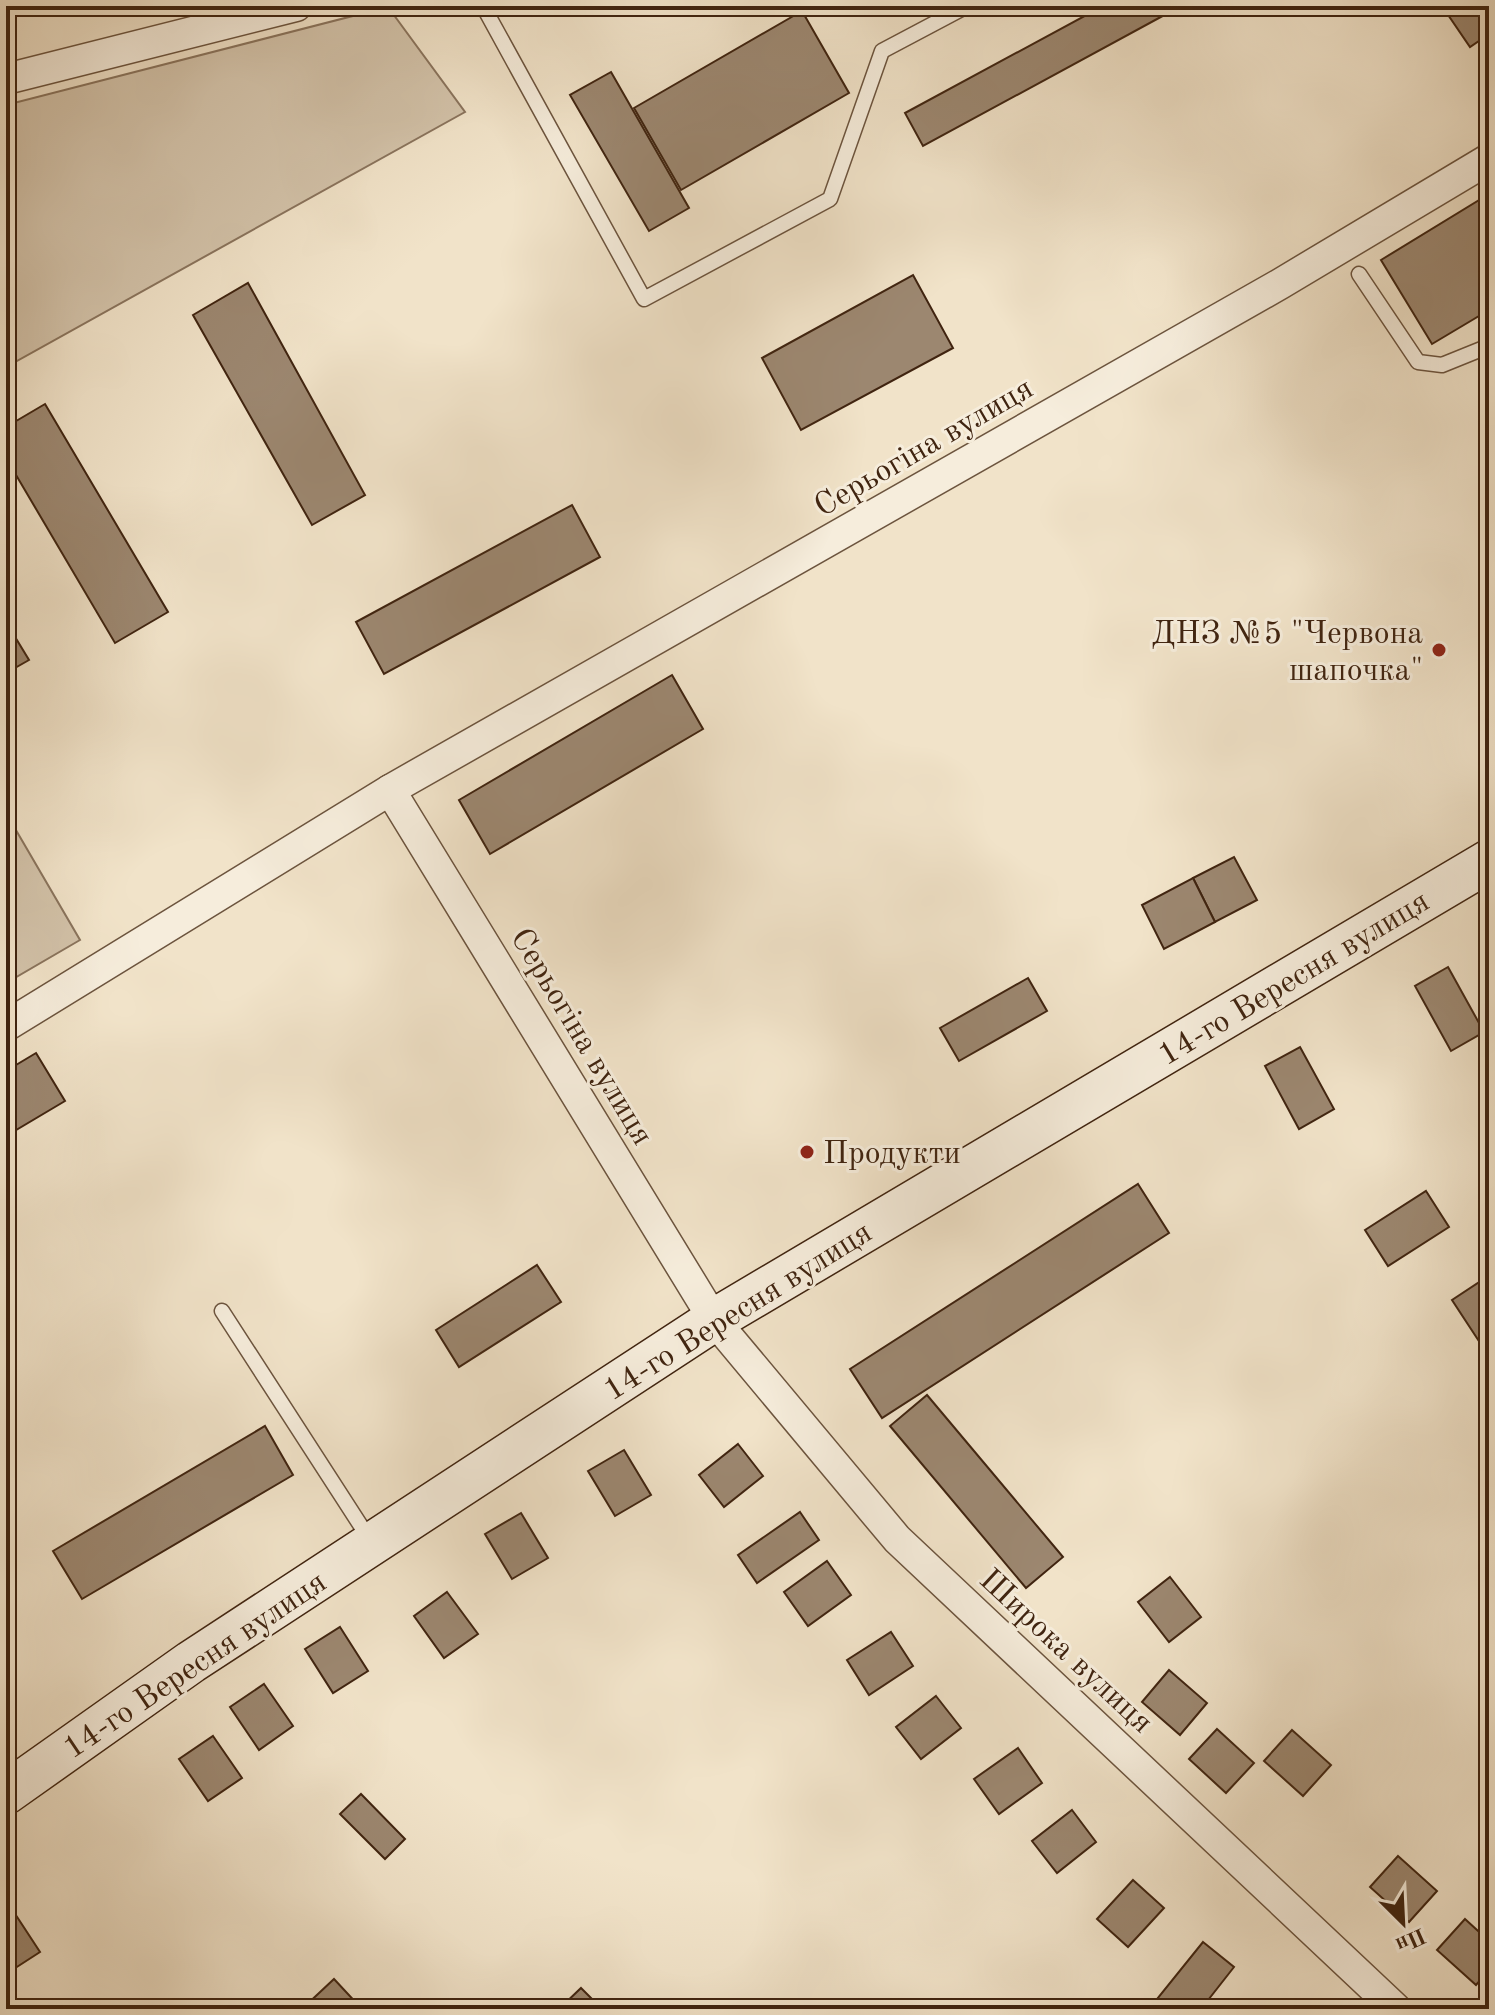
<svg xmlns="http://www.w3.org/2000/svg" width="1495" height="2015" font-family="'Old Standard TT',serif">
<style>
.green{fill:#d3c3aa;stroke:#8a745d;stroke-width:2}
.building{fill:#9c8770;stroke:#402410;stroke-width:2}
.lines{fill:none;stroke-linecap:round;stroke-linejoin:round}
.lane-casing{stroke:#6c543e;stroke-width:17}
.street-casing{stroke:#6c543e;stroke-width:33}
.secondary-casing{stroke:#402410;stroke-width:45}
.lane{stroke:#f6eddc;stroke-width:14}
.street{stroke:#f6eddc;stroke-width:30}
.secondary{stroke:#f6eddc;stroke-width:42}
.poi-dot{fill:#8f2418;stroke:#f6eddc;stroke-width:3}
.labels{text-anchor:middle;stroke-width:6;stroke-linejoin:round;paint-order:stroke}
.street-label{font-size:32px;fill:#402410;stroke:#f6eddc}
.poi-label{font-size:32px;fill:#402410;stroke:#f6eddc;text-anchor:end}
</style>
<rect width="100%" height="100%" fill="#f1e3c9"/>
<filter id="stains"><feTurbulence type="fractalNoise" baseFrequency=".0025" numOctaves="4"/><feColorMatrix values="0 0 0 0 .2 0 0 0 0 .09 0 0 0 0 .02 0 0 0 .5 -.17"/></filter>
<radialGradient id="worn" r=".72"><stop offset=".6" stop-color="#630" stop-opacity="0"/><stop offset="1" stop-color="#630" stop-opacity=".3"/></radialGradient>
<!-- green -->
<g class="green">
<polygon points="388,7 465,112 6,367 6,105"/>
<polygon points="6,813 80,940 6,983"/>
</g>
<!-- building -->
<g class="building">
<polygon points="1103,6 1181,6 923,146 905,113"/>
<polygon points="1442,6 1489,6 1489,34 1470,47"/>
<polygon points="802,11 849,93 681,190 634,108"/>
<polygon points="611,72 689,208 649,231 570,95"/>
<polygon points="1489,194 1489,310 1432,344 1381,260"/>
<polygon points="913,275 953,348 801,430 762,358"/>
<polygon points="248,283 365,495 312,525 193,315"/>
<polygon points="45,404 168,612 115,643 6,458 6,427"/>
<polygon points="572,505 600,557 384,674 356,622"/>
<polygon points="6,622 29,660 6,673"/>
<polygon points="672,675 703,729 490,854 459,800"/>
<polygon points="1234,857 1257,900 1215,922 1193,878"/>
<polygon points="1193,878 1215,922 1164,949 1142,905"/>
<polygon points="1448,967 1484,1032 1451,1051 1415,986"/>
<polygon points="1028,978 1047,1011 959,1061 940,1028"/>
<polygon points="1300,1047 1334,1109 1299,1129 1265,1066"/>
<polygon points="36,1053 65,1101 6,1136 6,1071"/>
<polygon points="1138,1184 1169,1233 882,1418 850,1369"/>
<polygon points="1426,1191 1449,1227 1388,1266 1365,1230"/>
<polygon points="537,1265 561,1302 459,1367 436,1330"/>
<polygon points="1487,1277 1489,1280 1489,1354 1488,1355 1452,1300"/>
<polygon points="927,1395 1063,1557 1026,1588 890,1426"/>
<polygon points="265,1426 293,1475 82,1599 53,1551"/>
<polygon points="738,1444 763,1476 724,1507 699,1475"/>
<polygon points="624,1450 651,1495 615,1516 588,1471"/>
<polygon points="800,1512 819,1540 757,1583 738,1555"/>
<polygon points="521,1513 548,1558 512,1579 485,1534"/>
<polygon points="827,1561 851,1595 808,1626 784,1592"/>
<polygon points="1170,1577 1201,1617 1169,1642 1138,1602"/>
<polygon points="447,1592 478,1634 444,1658 414,1616"/>
<polygon points="340,1627 368,1671 333,1693 305,1649"/>
<polygon points="891,1632 913,1666 869,1695 847,1660"/>
<polygon points="1169,1670 1207,1703 1180,1735 1142,1702"/>
<polygon points="264,1684 293,1726 259,1750 230,1707"/>
<polygon points="936,1696 961,1728 921,1759 896,1727"/>
<polygon points="1217,1729 1254,1763 1226,1793 1189,1759"/>
<polygon points="1292,1730 1331,1765 1303,1796 1264,1761"/>
<polygon points="213,1736 242,1778 208,1801 179,1759"/>
<polygon points="1018,1748 1042,1783 999,1814 974,1779"/>
<polygon points="361,1794 405,1839 385,1859 340,1814"/>
<polygon points="1072,1810 1096,1842 1057,1873 1032,1841"/>
<polygon points="1398,1856 1437,1891 1409,1922 1370,1887"/>
<polygon points="1133,1880 1164,1908 1128,1947 1097,1919"/>
<polygon points="6,1900 40,1952 6,1974"/>
<polygon points="1465,1919 1489,1941 1489,1970 1476,1985 1437,1950"/>
<polygon points="1203,1942 1234,1967 1201,2009 1170,2009 1157,1999"/>
<polygon points="334,1979 361,2008 302,2009"/>
<polygon points="581,1988 602,2009 559,2009"/>
</g>
<g class="lines">
<defs>
<g id="lane">
<polyline points="483,6 644,299 830,199 882,51 967,6"/>
<polyline points="1359,274 1418,362 1442,365 1489,346"/>
<polyline points="222,1311 370,1540"/>
</g>
<g id="street">
<polyline points="6,79 296,6"/>
<polyline points="390,790 714,1320 897,1539 1396,2009"/>
<polyline points="6,1026 390,790 1280,284 1489,159"/>
</g>
<polyline id="secondary" points="6,1793 191,1662 714,1320 1489,861"/>
</defs>
<!-- lane casing -->
<use href="#lane" class="lane-casing"/>
<!-- street casing -->
<use href="#street" class="street-casing"/>
<!-- secondary casing -->
<use href="#secondary" class="secondary-casing"/>
<!-- lane -->
<use href="#lane" class="lane"/>
<!-- street -->
<use href="#street" class="street"/>
<!-- secondary -->
<use href="#secondary" class="secondary"/>
</g>
<!-- markers -->
<g class="poi-dot">
<circle cx="1439" cy="650" r="8"/>
<circle cx="807" cy="1152" r="8"/>
</g>
<g class="labels">
<!-- street labels -->
<g class="street-label">
<text transform="translate(923 446) rotate(-30)" y="11">Серьогіна вулиця</text>
<text transform="translate(1293 977) rotate(-31)" y="11">14-го Вересня вулиця</text>
<text transform="translate(583 1036) rotate(59)" y="11">Серьогіна вулиця</text>
<text transform="translate(737 1310) rotate(-32)" y="11">14-го Вересня вулиця</text>
<text transform="translate(1067 1650) rotate(43)" y="11">Широка вулиця</text>
<text transform="translate(194 1664) rotate(-34)" y="11">14-го Вересня вулиця</text>
</g>
<!-- poi labels -->
<g class="poi-label">
<text x="1423" y="643">ДНЗ №5 "Червона<tspan x="1423" dy="37">шапочка"</tspan></text>
<text x="823" y="1163" text-anchor="start">Продукти</text>
</g>
</g>
<!-- margin -->
<rect width="1495" height="2015" fill="none" stroke="#f1e3c9" stroke-width="32"/>
<rect x="8" y="8" width="1479" height="1999" fill="none" stroke="#402410" stroke-width="4"/>
<rect x="16" y="16" width="1463" height="1983" fill="none" stroke="#402410" stroke-width="2"/>
<!-- north arrow -->
<g transform="translate(1403 1923) rotate(156)" stroke="#f6eddc" stroke-width="6" paint-order="stroke">
<path d="M0-6L14 30L0 20L-14 30Z" fill="#402410"/>
<text y="-12" font-size="22" font-weight="bold" text-anchor="middle" fill="#402410">Пн</text>
</g>
<rect width="100%" height="100%" filter="url(#stains)"/>
<rect width="100%" height="100%" fill="url(#worn)"/>
</svg>
